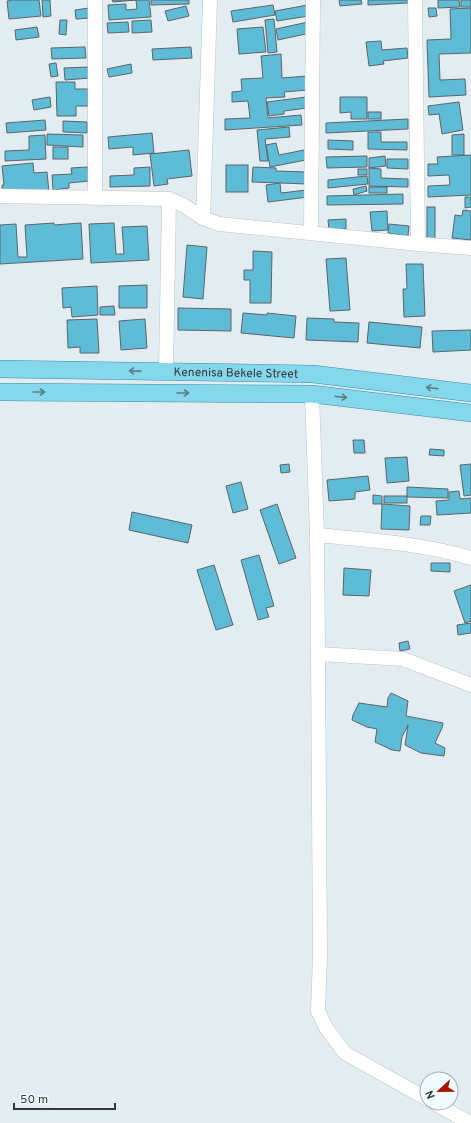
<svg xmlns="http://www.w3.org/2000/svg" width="471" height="1123" font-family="Overpass,sans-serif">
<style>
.building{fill:#5fbcd6;stroke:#5c6568}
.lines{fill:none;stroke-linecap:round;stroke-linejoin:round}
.minor-casing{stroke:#bac4c8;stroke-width:15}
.major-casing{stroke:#338ea6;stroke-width:18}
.minor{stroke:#fff;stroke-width:14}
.major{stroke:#85d7ec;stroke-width:17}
.oneway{stroke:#58808a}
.labels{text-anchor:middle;stroke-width:3.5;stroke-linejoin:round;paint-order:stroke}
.street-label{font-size:12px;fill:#333839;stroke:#f0fbfe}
</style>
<rect width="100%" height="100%" fill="#e3edf1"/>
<!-- building -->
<g class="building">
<polygon points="13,0 39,0 41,16 9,19 7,1"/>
<polygon points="42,0 50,0 51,16 43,17"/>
<polygon points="112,0 149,0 151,17 109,20 108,5 126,4 126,10 137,9 136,0 113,2"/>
<polygon points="151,0 189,0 189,4 151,5"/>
<polygon points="339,0 361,0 362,4 340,6"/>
<polygon points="368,0 408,0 408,3 368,5"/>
<polygon points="438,0 459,0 460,7 438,8"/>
<rect x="461" y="0" width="10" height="7"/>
<polygon points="313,4 315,15 277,21 275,11"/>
<polygon points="273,5 275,15 233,22 231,11"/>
<polygon points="186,6 189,16 168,21 165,11"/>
<polygon points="89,8 90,18 76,19 75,10"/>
<polygon points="428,8 436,8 437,16 429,17"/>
<polygon points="471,8 471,53 439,54 440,80 465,79 466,95 429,97 427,40 451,39 450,9"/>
<polygon points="274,19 277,52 268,53 265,20"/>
<polygon points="60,20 67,20 66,35 59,34"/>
<polygon points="151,20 152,32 132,33 132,21"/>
<polygon points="128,22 129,32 108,33 107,23"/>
<polygon points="308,22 310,33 278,40 276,29"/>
<polygon points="37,27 39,37 16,40 15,30"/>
<polygon points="263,27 266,52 239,54 237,29"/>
<polygon points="381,41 382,50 407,48 408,58 383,61 384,64 369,66 366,42"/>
<polygon points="85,47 86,58 52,59 51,48"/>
<polygon points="191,47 192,58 153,60 152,49"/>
<polygon points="281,54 282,78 307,76 308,90 284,92 285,97 266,98 268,118 301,115 302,125 225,130 225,119 250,118 248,101 232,102 232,92 242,91 241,79 263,78 261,56"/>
<polygon points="56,63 58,76 51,77 49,64"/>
<polygon points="131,64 132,73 109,77 107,69"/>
<polygon points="89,67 90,78 65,80 64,68"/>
<polygon points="56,82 75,82 75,89 88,89 88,106 76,106 76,116 57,116"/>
<polygon points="50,97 51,107 34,110 32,100"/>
<polygon points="306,97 307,108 284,111 284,114 269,116 267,102"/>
<polygon points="340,97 367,97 367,119 351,119 351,112 340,113"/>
<polygon points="459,102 463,130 442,134 439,114 429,115 428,106"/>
<rect x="368" y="112" width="13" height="7"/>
<polygon points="408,119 408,129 326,133 326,123"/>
<polygon points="45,120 46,130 7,133 6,123"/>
<polygon points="63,121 87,122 87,133 63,132"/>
<polygon points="289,127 290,137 265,139 268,161 260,161 257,130"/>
<polygon points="368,132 381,132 381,142 407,142 407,150 368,149"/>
<polygon points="152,133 154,153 133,155 133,147 109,149 108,137"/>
<polygon points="47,134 83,135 83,147 47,145"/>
<polygon points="464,134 464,155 452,155 452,135"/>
<polygon points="45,135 46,159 5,161 5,151 29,150 29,136"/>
<polygon points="328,140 353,141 353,150 328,149"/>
<polygon points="276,143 279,155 304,150 306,160 270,167 266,145"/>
<rect x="53" y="147" width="15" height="12"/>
<polygon points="189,150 192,176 167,179 168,184 154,186 150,154"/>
<polygon points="471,155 471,195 428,197 428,186 450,185 449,175 428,176 428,164 438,164 437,157"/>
<polygon points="367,156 367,167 327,168 326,157"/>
<polygon points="385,156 386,166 369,168 369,158"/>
<polygon points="387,159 408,159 408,169 387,168"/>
<polygon points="33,163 34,173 47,172 49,192 3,196 2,185 4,185 2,166"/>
<rect x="226" y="165" width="22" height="27"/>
<polygon points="88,167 89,181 69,183 69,188 53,190 52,175 72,174 71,168"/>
<polygon points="150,167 150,186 110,187 110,176 134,175 134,168"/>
<polygon points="253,167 276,168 276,171 308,172 308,184 252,182"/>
<polygon points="369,168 381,169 381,178 408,179 408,187 369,186"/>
<rect x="358" y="169" width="9" height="6"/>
<polygon points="367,176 368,184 328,188 328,180"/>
<polygon points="280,183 281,193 307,190 308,197 268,202 266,185"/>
<polygon points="366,186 367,191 354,195 353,189"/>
<rect x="369" y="187" width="18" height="6"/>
<polygon points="403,194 403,204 327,205 327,196"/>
<polygon points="465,197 471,197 471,207 465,208"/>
<rect x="427" y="207" width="8" height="32"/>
<polygon points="463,210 471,211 471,240 452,238 455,215 462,216"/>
<polygon points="387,211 388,230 372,231 370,212"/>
<polygon points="346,219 346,229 329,230 328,220"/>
<polygon points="54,223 54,225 81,223 83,259 0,264 0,225 16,224 18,257 27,257 25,225"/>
<polygon points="114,223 116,254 124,254 122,227 147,226 149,260 91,263 89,224"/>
<polygon points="389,224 409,226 408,236 388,233"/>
<polygon points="187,245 207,247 203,299 183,297"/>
<polygon points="253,251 272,252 271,303 250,303 250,280 244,280 244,270 253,270"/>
<polygon points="346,258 350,310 330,311 326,259"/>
<polygon points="406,264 423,264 425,316 404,317 403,289 407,289"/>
<polygon points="147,285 147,308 119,308 119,286"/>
<polygon points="97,286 98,315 72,317 71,307 63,308 62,288"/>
<polygon points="114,306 115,315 100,315 100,307"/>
<polygon points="178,308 231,309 231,331 178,330"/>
<polygon points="243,313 267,315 267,313 296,316 294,338 241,333"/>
<polygon points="307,318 334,319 334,322 359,323 358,342 306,340"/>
<polygon points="97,319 99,353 80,353 80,347 68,348 67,320"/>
<polygon points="145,319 147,348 121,350 119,321"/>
<polygon points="369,322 422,327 420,348 367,343"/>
<polygon points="471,330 471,350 433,352 432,331"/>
<polygon points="353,440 364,440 365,453 354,453"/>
<polygon points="430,449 444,450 444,456 429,455"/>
<polygon points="407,457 409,481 387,483 385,458"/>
<polygon points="289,464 290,472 281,473 280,465"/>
<polygon points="471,464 471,495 464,496 460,465"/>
<polygon points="368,476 370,490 355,492 355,499 329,501 327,480"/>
<polygon points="241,482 248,509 233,513 226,486"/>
<polygon points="407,487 448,489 448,498 407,497"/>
<polygon points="459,491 460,499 471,498 471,513 437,515 436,501 449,500 449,492"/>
<polygon points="373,495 382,496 382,504 373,504"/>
<rect x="384" y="496" width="23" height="7"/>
<polygon points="277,504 296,558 279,564 260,510"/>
<polygon points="382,504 410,506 409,530 381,529"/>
<polygon points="132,512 192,525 188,543 129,530"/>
<polygon points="421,516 431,516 430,525 420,525"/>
<polygon points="259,555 274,606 266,608 269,617 258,620 241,560"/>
<polygon points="431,563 450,563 450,572 431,571"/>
<polygon points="214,565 233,625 216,630 197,570"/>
<polygon points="344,568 371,570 369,596 343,595"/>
<polygon points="471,585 471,621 465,623 454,591"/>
<polygon points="471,623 471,633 458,635 457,625"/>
<polygon points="408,641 410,649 400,651 399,643"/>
<polygon points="391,693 408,701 406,716 443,723 442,728 435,743 445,748 444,756 421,753 405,745 408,725 402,737 400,751 392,750 375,742 377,729 367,727 352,720 353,715 359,703 387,707 388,698"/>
</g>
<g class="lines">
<defs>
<g id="minor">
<polyline points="95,0 95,198"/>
<polyline points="415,0 418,244"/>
<polyline points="0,196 169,199 183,205 203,218 219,224 418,244 471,248"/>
<polyline points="203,218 210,0"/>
<polyline points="311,232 313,0"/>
<polyline points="166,372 169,199"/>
<polyline points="312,394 317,535 318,654 320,955 318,1011 326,1028 345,1053 427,1099"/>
<path d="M317,535c51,5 104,8 154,23"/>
<polyline points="318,654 403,659 471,685"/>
<polyline points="434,1103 470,1123"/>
</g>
<g id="major">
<path id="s1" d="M0,369l313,5 158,19"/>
<polyline points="0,392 312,394 471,413"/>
</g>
</defs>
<!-- minor casing -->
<use href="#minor" class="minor-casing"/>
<!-- major casing -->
<use href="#major" class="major-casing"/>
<!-- minor -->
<use href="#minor" class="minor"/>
<!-- major -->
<use href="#major" class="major"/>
</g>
<!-- one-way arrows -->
<defs><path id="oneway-shaft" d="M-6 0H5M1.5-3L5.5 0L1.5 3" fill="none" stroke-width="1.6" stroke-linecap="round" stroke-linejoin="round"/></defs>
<g class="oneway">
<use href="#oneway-shaft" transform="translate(135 371) rotate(-179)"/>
<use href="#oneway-shaft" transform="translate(432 388) rotate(-173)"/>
<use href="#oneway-shaft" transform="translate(39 392)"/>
<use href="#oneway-shaft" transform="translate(183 393)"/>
<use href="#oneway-shaft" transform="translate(341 397) rotate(7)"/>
</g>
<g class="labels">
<!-- street labels -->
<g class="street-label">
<text dy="4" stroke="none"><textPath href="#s1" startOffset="236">Kenenisa Bekele Street</textPath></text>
</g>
</g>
<!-- north arrow -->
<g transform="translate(439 1091) rotate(248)"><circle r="19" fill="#f0fbfe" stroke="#a4adaf"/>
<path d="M0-3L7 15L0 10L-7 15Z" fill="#a71404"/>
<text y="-6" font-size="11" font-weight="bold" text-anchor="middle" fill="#333839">N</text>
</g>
<!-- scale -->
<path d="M14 1103v6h101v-6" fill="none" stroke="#333839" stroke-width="2"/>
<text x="20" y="1103" font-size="12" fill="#333839" stroke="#f0fbfe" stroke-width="3" paint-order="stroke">50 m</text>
</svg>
